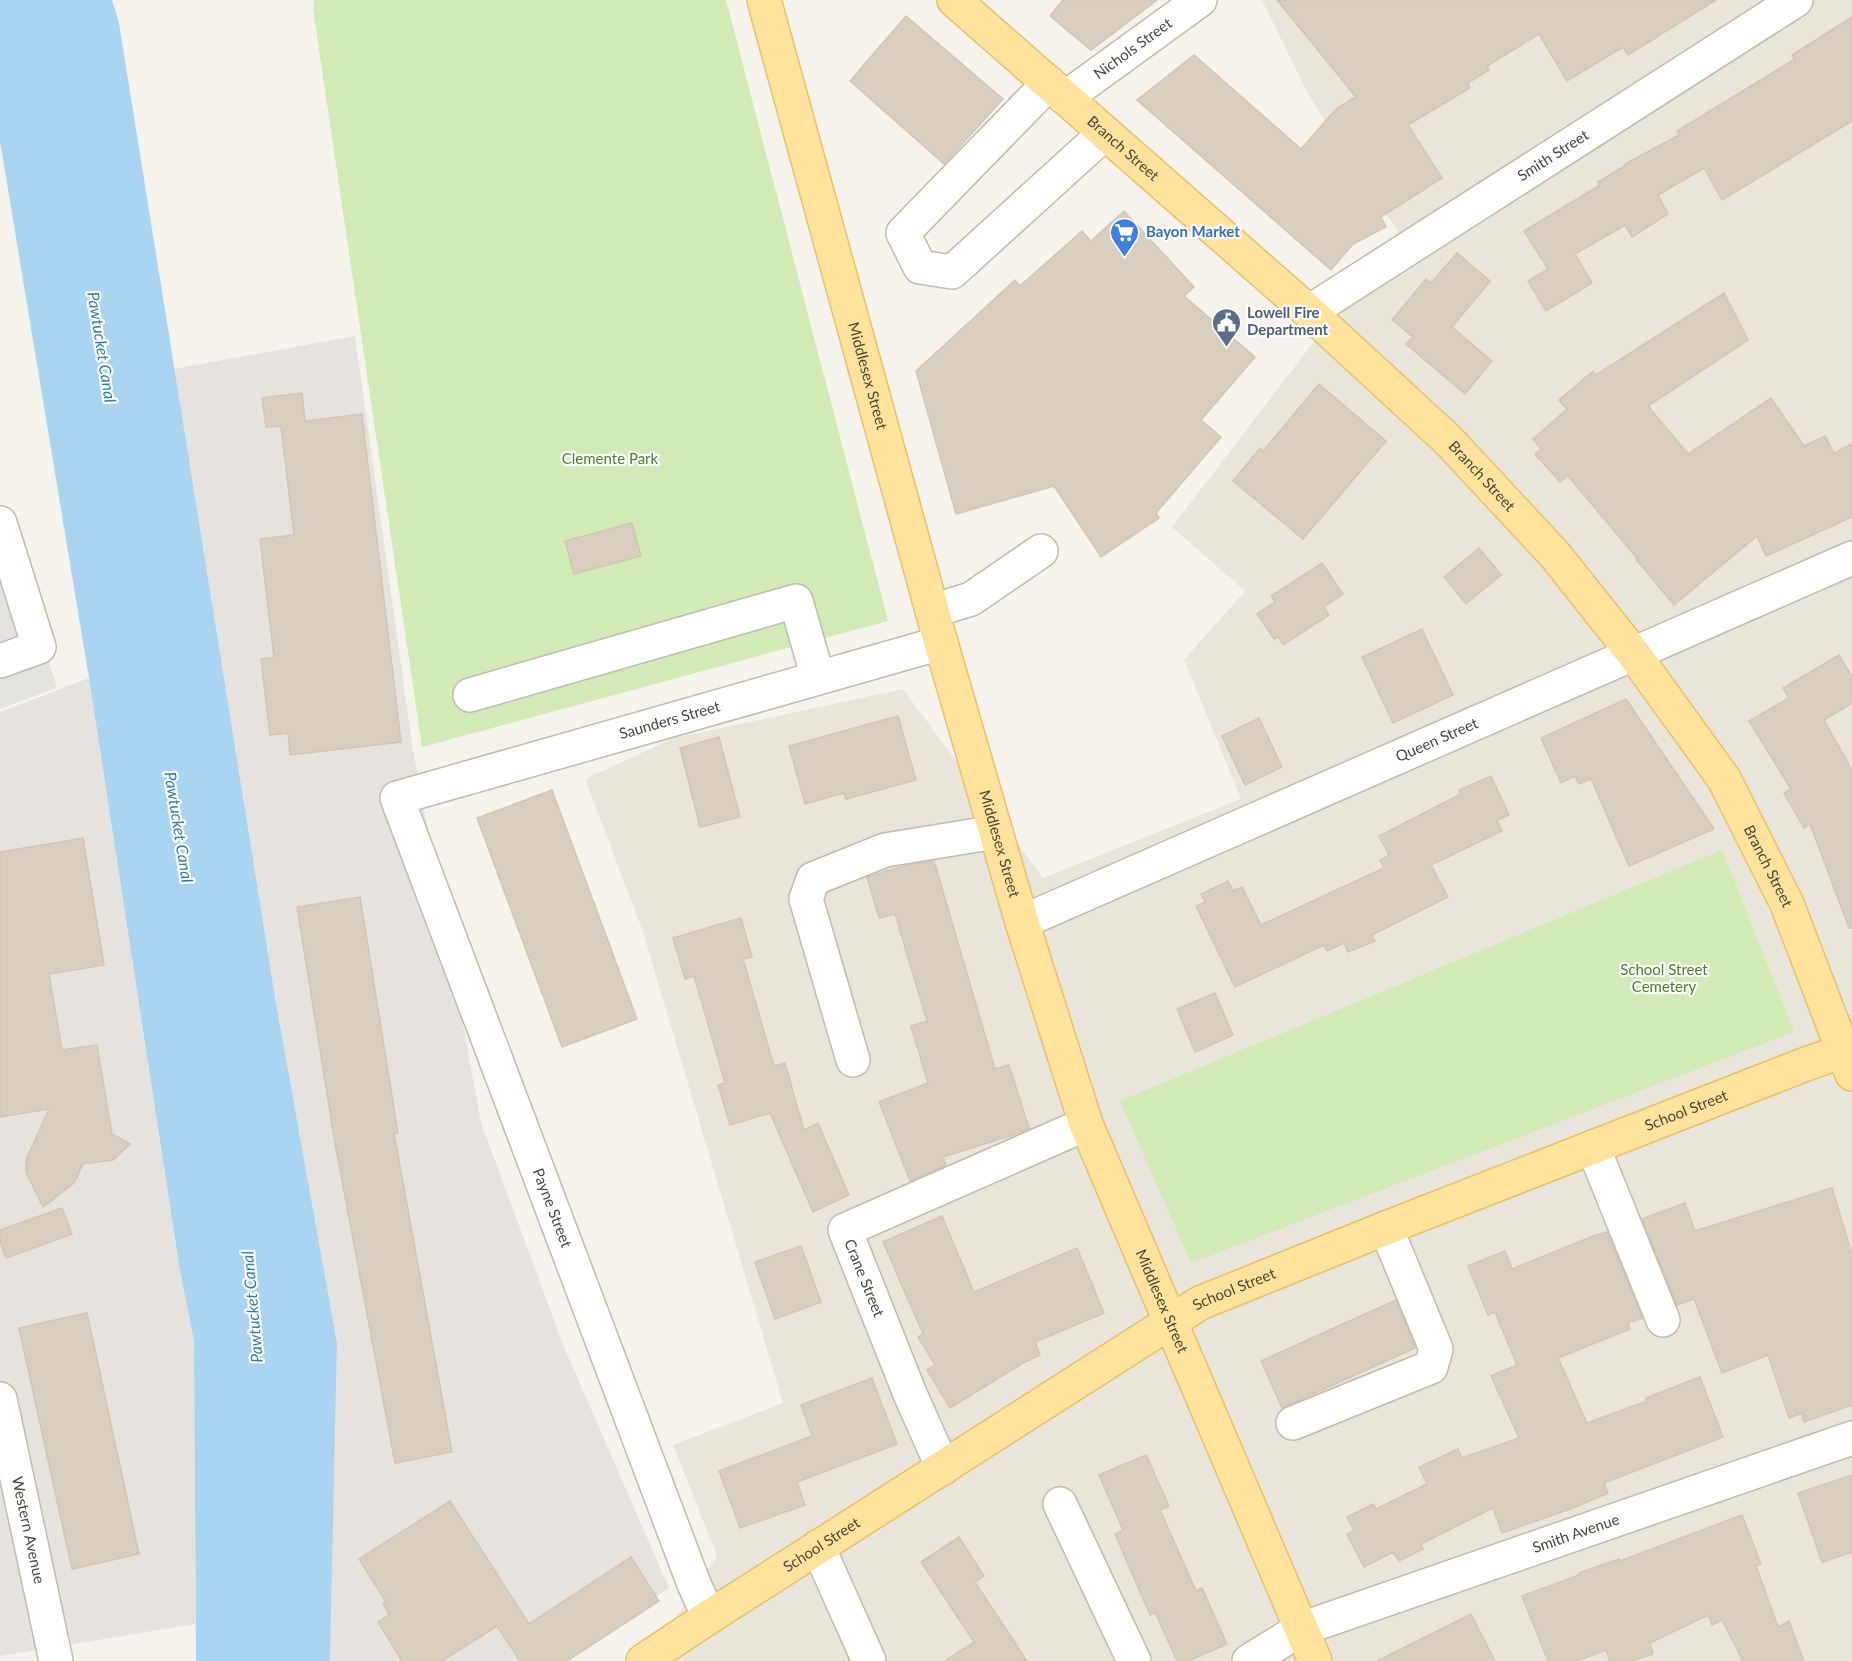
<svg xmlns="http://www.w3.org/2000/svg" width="1852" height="1661" font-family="Lato,sans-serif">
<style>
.residential{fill:#eae5da}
.industrial{fill:#e6e2dd}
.green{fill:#d2eab5}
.parking{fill:#e5e3e0}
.water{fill:#a9d4f2}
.building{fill:#d8cfc1;stroke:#d3c7b4;stroke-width:1.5}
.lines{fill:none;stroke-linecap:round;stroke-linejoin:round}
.minor-casing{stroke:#c2bbae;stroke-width:36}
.major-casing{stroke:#e6c16a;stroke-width:36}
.minor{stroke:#fff;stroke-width:33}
.major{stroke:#ffe39c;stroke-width:33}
.labels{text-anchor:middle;stroke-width:4.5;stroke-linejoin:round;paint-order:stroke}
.street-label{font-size:15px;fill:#4b4439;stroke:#fff}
.shop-label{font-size:15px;font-weight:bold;fill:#366cbe;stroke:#fff;text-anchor:start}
.service-label{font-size:15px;font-weight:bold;fill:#4e5e75;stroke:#fff;text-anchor:start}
.park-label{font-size:15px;fill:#4a7f2a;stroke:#fff}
.water-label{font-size:16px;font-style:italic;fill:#2e7ab2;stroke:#fff}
</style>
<rect width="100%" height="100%" fill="#f6f3ec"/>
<!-- residential -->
<polygon class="residential" points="1262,0 1852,0 1852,1661 646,1661 717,1556 673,1445 783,1403 642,929 585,779 674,738 903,689 1043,878 1241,799 1184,660 1245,591 1172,527 1398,232 1308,94"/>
<!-- industrial -->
<g class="industrial">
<polygon points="355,336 412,744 481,1123 564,1347 669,1588 563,1661 330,1661 337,1343 276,1003 174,369"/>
<polygon points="89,678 180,1271 194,1341 195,1624 0,1656 0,712"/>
</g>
<!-- green -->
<g class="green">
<polygon points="314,0 726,0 888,621 422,747 313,9"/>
<polygon points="1722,850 1794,1032 1191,1263 1120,1101"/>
</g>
<!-- parking -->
<polygon class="parking" points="0,540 46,653 57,688 0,709"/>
<!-- water -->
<polygon class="water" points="0,0 112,0 119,23 276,1003 337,1343 330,1661 196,1661 194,1341 180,1271 89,678 0,141"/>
<!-- building -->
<g class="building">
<polygon points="1063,0 1157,0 1091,50 1050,16"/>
<polygon points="1277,0 1716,0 1628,55 1623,47 1567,81 1539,34 1487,66 1489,70 1468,83 1470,88 1408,125 1442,178 1381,217 1386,227 1353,244 1331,270 1137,100 1194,55 1301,149 1337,108 1356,97"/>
<polygon points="906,16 1003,99 944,164 850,81"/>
<polygon points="1852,17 1852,121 1722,200 1704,168 1658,195 1668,214 1632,237 1625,225 1575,254 1592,283 1546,311 1528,281 1548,269 1524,231 1600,185 1598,182 1626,165 1625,164 1679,135 1677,131 1795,59 1792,55"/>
<polygon points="1124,211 1194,287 1184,296 1255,357 1201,420 1221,437 1156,513 1159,518 1101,557 1054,486 956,514 916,371 1015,280 1020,286 1082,231 1091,241"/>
<polygon points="1457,253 1490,281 1452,327 1492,361 1465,394 1406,344 1413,337 1392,320 1426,279 1431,283"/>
<polygon points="1724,293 1748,340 1648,406 1688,454 1771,398 1804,446 1825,436 1834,453 1852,444 1852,517 1766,556 1757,536 1674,605 1636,559 1637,558 1568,476 1560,482 1535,454 1541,449 1533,439 1567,409 1559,400 1593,371 1596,375"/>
<polygon points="1319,384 1386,441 1303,539 1233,481 1260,448 1263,451"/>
<polygon points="302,393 305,421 362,414 401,742 290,755 288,733 270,735 261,659 274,658 260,539 294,535 281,426 266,427 262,398"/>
<polygon points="632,523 641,556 574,574 565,541"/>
<polygon points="1479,548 1501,575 1466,604 1444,577"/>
<polygon points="1322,563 1343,594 1324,607 1329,615 1283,645 1278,637 1274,639 1257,614 1275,602 1271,596"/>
<polygon points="1422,629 1453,695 1393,723 1362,657"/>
<polygon points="1839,655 1852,677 1852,703 1824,720 1852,770 1852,928 1849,928 1810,824 1804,828 1784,793 1791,789 1749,721 1789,698 1783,688"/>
<polygon points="1626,699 1714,829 1629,866 1591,779 1579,784 1575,776 1561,783 1541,738"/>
<polygon points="898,716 916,780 846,799 844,793 805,804 789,746"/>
<polygon points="1259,718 1282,767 1245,785 1222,736"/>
<polygon points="719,737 740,817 700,827 680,748"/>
<polygon points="1491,776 1509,815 1497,820 1502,831 1431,865 1448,897 1372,935 1375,941 1348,952 1344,943 1327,951 1324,945 1235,987 1196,906 1205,902 1201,894 1228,881 1233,891 1242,887 1261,925 1384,868 1380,860 1389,855 1379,836 1461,794 1459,790"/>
<polygon points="552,790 637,1019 562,1047 477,818"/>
<polygon points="83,838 104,965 49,974 62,1050 97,1045 112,1134 130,1144 113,1160 83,1164 74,1183 43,1207 26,1172 26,1160 49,1109 0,1117 0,852"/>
<polygon points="934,861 995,1069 1009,1065 1029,1128 1013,1135 943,1157 946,1165 910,1181 879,1102 928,1083 911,1026 927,1021 895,914 879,918 867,877 903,866"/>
<polygon points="360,897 398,1133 394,1133 452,1452 395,1463 335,1143 297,907"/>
<polygon points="741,918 752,957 743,959 774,1066 785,1063 804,1130 818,1123 849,1195 813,1212 770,1113 730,1125 718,1085 725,1083 694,976 685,979 673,938"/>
<polygon points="1215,993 1233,1035 1195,1052 1177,1009"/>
<polygon points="1832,1188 1852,1254 1852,1405 1804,1422 1802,1413 1789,1418 1768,1355 1722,1373 1694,1299 1677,1305 1642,1219 1685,1203 1695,1231"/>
<polygon points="62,1208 72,1234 6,1258 0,1241 0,1230"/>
<polygon points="942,1216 974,1292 1077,1248 1104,1313 1035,1342 1040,1355 1023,1363 950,1408 927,1370 935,1365 918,1337 923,1334 883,1242"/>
<polygon points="1607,1232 1642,1318 1628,1323 1630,1329 1558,1358 1587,1423 1647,1401 1646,1398 1700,1377 1723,1437 1604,1483 1608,1493 1573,1508 1502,1533 1493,1508 1421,1544 1423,1549 1399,1561 1393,1552 1364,1567 1347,1534 1354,1531 1347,1517 1373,1504 1376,1509 1427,1484 1419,1467 1458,1449 1462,1458 1519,1438 1491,1376 1517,1365 1495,1312 1488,1315 1468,1266 1505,1251 1512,1269 1593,1236"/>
<polygon points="801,1246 821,1302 775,1319 755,1262"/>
<polygon points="1396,1300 1415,1348 1282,1408 1261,1361"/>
<polygon points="87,1313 139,1554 72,1569 19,1328"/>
<polygon points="872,1378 897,1444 797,1482 805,1505 740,1528 719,1471 812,1436 801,1405"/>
<polygon points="1146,1455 1169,1506 1160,1510 1196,1591 1202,1588 1227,1644 1188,1661 1177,1661 1155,1612 1150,1615 1115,1534 1123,1530 1099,1475"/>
<polygon points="1852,1475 1852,1552 1822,1562 1798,1493"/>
<polygon points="450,1501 529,1624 631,1557 659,1601 567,1661 520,1661 497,1626 442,1661 402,1661 378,1622 389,1615 383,1604 386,1602 359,1559"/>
<polygon points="1742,1515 1761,1564 1756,1566 1778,1627 1789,1621 1804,1661 1743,1661 1722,1620 1712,1625 1708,1615 1650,1643 1653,1654 1632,1661 1610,1661 1606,1650 1577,1661 1548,1661 1522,1596 1579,1575 1579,1573 1619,1559 1620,1561"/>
<polygon points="959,1537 984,1576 975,1582 1027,1661 945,1661 974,1642 921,1562"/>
<polygon points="1471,1614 1495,1661 1377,1661"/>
</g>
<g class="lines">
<defs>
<g id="minor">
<polyline points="1049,83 903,233 920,267 952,272 1105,133"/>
<path id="s1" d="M1065,98l135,-98"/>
<path id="s2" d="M1309,312l487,-312"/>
<polyline points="0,523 39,647 0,661"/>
<polyline points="932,611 971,599 1041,551"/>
<polyline points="470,695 796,601 818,678"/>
<path id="s3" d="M1022,922l830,-364"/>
<polyline points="853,1060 806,899 813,879 885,850 996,832"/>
<polyline points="1593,1147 1663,1320"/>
<path id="s4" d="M0,1399l56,262"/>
<polyline points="1293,1423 1431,1367 1436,1349 1386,1228"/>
<polyline points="943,1468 910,1394 845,1230 1086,1124"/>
<polyline points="1060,1504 1134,1661"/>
<polyline points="818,1547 869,1661"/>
<path id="s5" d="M709,1617l-15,-33 -297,-786 544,-155"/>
<path id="s6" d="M1249,1661l52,-32 551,-191"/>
</g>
<g id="major">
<path id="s7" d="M764,0l177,643 81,279 64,202 229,537"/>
<path id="s8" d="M954,0l355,312 139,128 107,115 78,98 91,126 63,125 65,170"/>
<path id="s9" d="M643,1661l66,-44 491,-314 186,-75 420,-164 46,-16"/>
</g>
</defs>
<!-- minor casing -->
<use href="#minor" class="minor-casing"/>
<!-- major casing -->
<use href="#major" class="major-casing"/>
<!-- minor -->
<use href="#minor" class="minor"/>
<!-- major -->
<use href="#major" class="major"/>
</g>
<!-- icons -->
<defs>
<symbol id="supermarket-pin" viewBox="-11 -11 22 30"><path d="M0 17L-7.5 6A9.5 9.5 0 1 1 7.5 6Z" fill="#3f7fe0" stroke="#fff"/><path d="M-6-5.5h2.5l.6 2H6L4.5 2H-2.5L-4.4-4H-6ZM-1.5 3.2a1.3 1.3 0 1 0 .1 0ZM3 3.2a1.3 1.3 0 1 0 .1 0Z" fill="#fff"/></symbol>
<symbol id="civic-pin" viewBox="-11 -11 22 30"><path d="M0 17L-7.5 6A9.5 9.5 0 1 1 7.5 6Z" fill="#5c6f8a" stroke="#fff"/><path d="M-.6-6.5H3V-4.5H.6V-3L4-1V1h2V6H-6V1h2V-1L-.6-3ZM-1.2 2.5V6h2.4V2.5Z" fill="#fff"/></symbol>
</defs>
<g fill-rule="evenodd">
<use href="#supermarket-pin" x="1108" y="216" width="33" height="45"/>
<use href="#civic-pin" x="1210" y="306" width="33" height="45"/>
</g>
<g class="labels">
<!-- street labels -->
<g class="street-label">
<text dy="5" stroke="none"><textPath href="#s1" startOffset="84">Nichols Street</textPath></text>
<text dy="5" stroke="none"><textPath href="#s8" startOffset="225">Branch Street</textPath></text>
<text dy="5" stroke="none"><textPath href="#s2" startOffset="290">Smith Street</textPath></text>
<text dy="5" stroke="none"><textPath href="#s7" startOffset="390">Middlesex Street</textPath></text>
<text dy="5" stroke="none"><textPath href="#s8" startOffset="711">Branch Street</textPath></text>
<text dy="5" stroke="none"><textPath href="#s5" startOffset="1160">Saunders Street</textPath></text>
<text dy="5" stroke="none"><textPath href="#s3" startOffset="453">Queen Street</textPath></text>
<text dy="5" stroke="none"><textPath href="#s7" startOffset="876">Middlesex Street</textPath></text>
<text dy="5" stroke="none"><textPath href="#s8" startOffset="1197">Branch Street</textPath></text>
<text dy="5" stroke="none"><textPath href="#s9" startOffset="1185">School Street</textPath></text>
<text transform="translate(552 1208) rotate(69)" y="5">Payne Street</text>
<text transform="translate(864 1278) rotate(68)" y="5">Crane Street</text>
<text dy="5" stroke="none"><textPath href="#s9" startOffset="699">School Street</textPath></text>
<text dy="5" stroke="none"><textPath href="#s7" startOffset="1362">Middlesex Street</textPath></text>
<text dy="5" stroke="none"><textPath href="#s4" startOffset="134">Western Avenue</textPath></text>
<text dy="5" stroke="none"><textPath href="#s6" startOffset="352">Smith Avenue</textPath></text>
<text dy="5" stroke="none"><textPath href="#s9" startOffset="213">School Street</textPath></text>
</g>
<!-- shop labels -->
<g class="shop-label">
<text x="1146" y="237">Bayon Market</text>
</g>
<!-- service labels -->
<g class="service-label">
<text x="1247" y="318">Lowell Fire<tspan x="1247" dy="17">Department</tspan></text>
</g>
<!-- park labels -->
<g class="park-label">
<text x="610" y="464">Clemente Park</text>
<text x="1664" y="975">School Street<tspan x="1664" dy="17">Cemetery</tspan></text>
</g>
<!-- water labels -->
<g class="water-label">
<text transform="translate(102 347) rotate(81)" y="6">Pawtucket Canal</text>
<text transform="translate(179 827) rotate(81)" y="6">Pawtucket Canal</text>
<text transform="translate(252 1307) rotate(-95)" y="6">Pawtucket Canal</text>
</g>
</g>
</svg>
